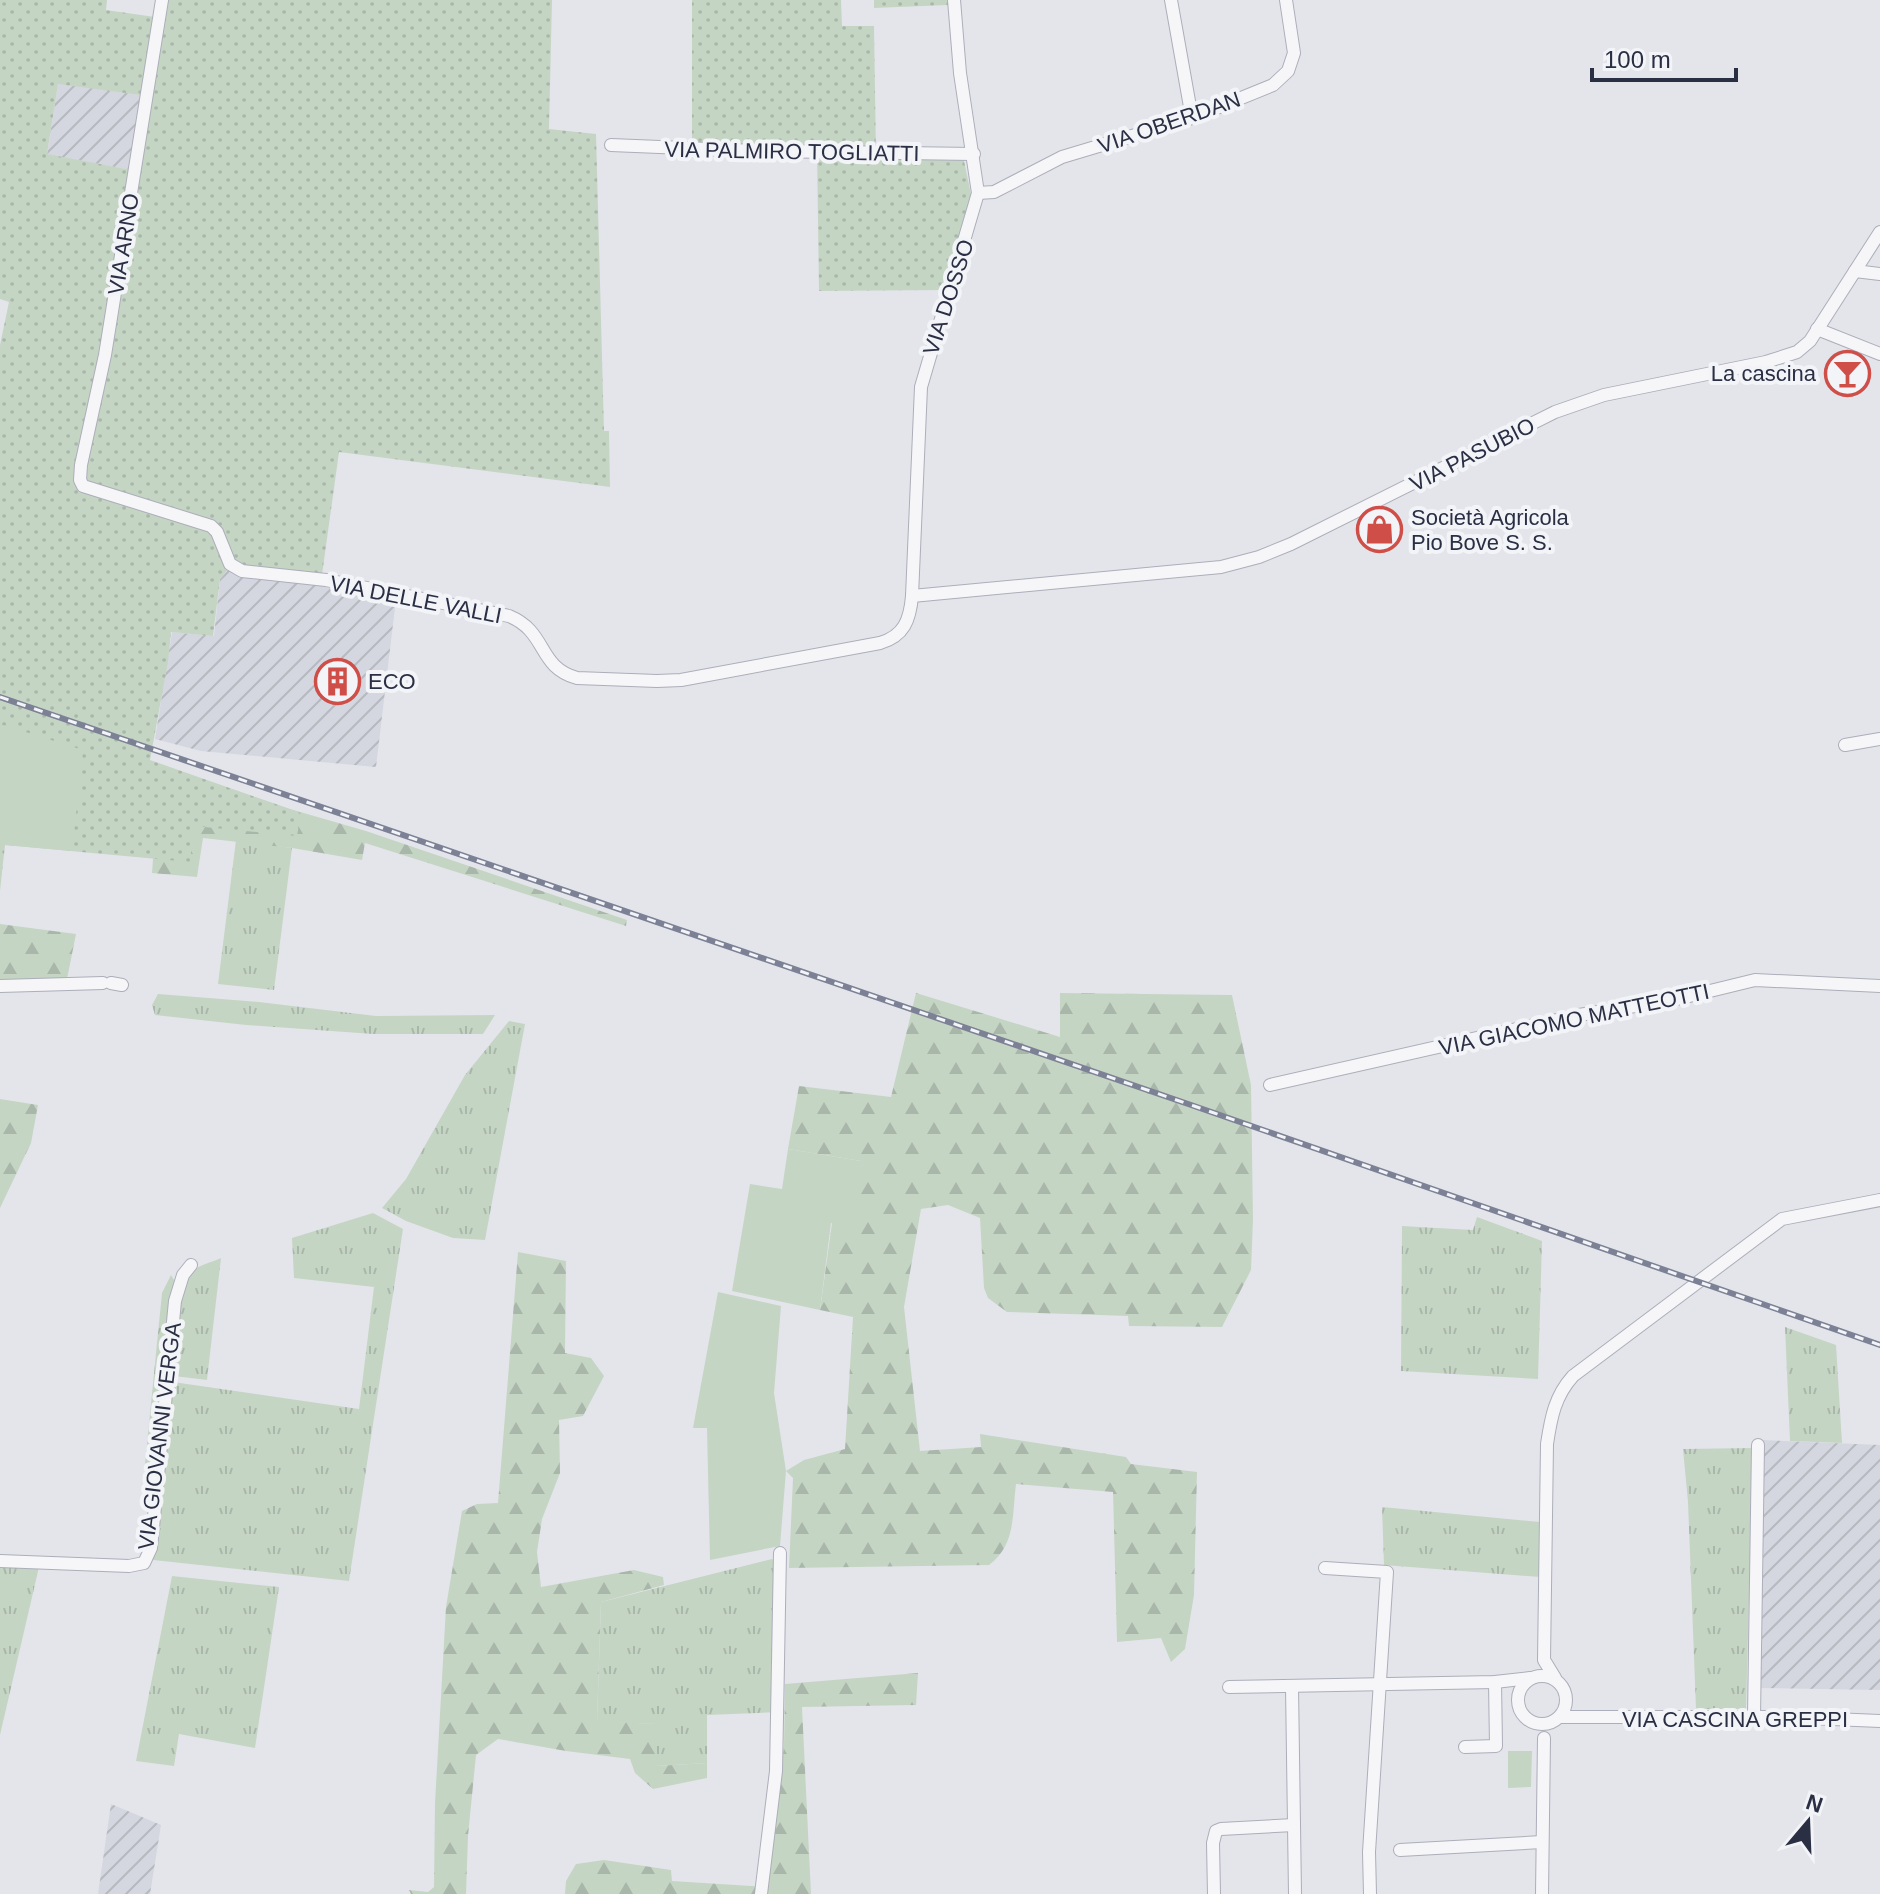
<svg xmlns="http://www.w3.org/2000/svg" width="1880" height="1894" font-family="Helvetica,sans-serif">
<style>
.industrial{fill:url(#industrial-furrows)}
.grass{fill:url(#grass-tufts)}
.forest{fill:url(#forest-firs)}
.park{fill:url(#park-dots);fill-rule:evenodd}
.garden{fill:#c5d5c4}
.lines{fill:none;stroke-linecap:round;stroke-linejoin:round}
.minor-casing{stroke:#acaeb9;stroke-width:14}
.minor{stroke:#f6f6f9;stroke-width:12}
.rail-casing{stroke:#7c8195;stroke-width:6}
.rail{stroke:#f3f4f8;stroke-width:3;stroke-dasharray:9;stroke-linecap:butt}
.labels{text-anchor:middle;stroke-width:8;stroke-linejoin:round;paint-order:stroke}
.street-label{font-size:22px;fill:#2a2f44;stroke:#f3f4f8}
.poi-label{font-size:22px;fill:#2a2f44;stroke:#f3f4f8;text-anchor:start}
</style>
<defs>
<pattern id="industrial-furrows" width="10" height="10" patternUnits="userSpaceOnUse" patternTransform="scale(2)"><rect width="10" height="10" fill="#d5d7e0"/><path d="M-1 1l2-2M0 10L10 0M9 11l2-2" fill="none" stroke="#b7b9c1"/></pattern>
<pattern id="grass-tufts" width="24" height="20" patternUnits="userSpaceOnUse" patternTransform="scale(2)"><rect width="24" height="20" fill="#c5d5c4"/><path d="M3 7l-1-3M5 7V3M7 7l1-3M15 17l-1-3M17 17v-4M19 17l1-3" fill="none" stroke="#a9b7aa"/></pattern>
<pattern id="forest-firs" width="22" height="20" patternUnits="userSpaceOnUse" patternTransform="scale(2)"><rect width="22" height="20" fill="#c5d5c4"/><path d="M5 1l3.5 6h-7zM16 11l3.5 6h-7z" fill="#a9b7aa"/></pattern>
<pattern id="park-dots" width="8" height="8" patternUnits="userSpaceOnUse" patternTransform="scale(2)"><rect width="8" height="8" fill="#c5d5c4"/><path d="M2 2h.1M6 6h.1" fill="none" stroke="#a9b7aa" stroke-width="1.8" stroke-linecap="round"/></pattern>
</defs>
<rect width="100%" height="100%" fill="#e3e5eb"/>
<!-- industrial -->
<g class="industrial">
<polygon points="58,83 140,95 130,165 126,169 47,155"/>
<polygon points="228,570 396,599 376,767 201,751 155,739 172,632 214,636 220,579"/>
<polygon points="1761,1440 1880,1445 1880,1690 1758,1688"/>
<polygon points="111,1804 161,1825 150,1894 98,1894"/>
</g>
<!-- grass -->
<g class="grass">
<polygon points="236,840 292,848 274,990 218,984"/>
<polygon points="158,994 259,1002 376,1016 495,1015 483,1034 373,1034 246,1025 155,1015 152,1005"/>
<polygon points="509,1021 525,1024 485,1240 453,1238 406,1221 382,1208 406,1179 465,1075"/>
<polygon points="373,1213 403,1229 349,1581 153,1560 173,1382 359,1409 374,1287 294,1278 292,1238"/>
<polygon points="1477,1217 1542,1241 1538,1379 1401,1371 1402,1226 1473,1230"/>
<path d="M221,1258l-14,122 -33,-4c2,-22 1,-91 18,-105 8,-6 20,-9 29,-13z"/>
<polygon points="171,1275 174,1280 154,1477 144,1474 162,1293"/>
<polygon points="1785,1327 1836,1345 1842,1443 1790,1441"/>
<polygon points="1753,1448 1746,1709 1696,1709 1688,1502 1683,1449"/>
<polygon points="1382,1507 1540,1522 1540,1577 1384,1565"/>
<polygon points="772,1559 778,1565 779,1712 707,1715 707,1763 656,1766 656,1724 597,1722 601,1602"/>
<polygon points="0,1567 39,1567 0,1735"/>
<polygon points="172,1576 279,1587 255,1748 179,1734 174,1766 136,1761"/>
</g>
<!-- forest -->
<g class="forest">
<polygon points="120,751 290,809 366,831 627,920 626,926 365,843 362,860 292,848 203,838 197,877 152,873 153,859"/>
<polygon points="0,924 76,934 67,979 0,980"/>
<path d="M916,993l144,44v-44l172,2 19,90 2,134 -2,51 -29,57 -93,-1 -1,-10 -121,-4 -19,-14 -4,-10 -4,-70 -32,-13 -27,4 -17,98 16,144 61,-4 -1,-13 146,23 5,7 66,8 -3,123 -9,54 -14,13 -10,-24 -44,4 -4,-150 -97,-8c-4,31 0,61 -27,81l-200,3 4,-90 -7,-7 18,-11 41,-11 8,-132 -33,-7 12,-87 29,-62 -73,-12 11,-63 92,11z"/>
<polygon points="0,1099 38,1105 31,1143 0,1208"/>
<polygon points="518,1252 566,1261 565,1353 591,1358 604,1376 583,1416 559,1420 560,1473 542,1519 537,1552 541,1587 634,1570 663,1577 664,1585 601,1602 597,1721 656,1724 656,1766 707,1763 707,1778 653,1789 635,1773 630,1759 566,1751 498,1739 476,1755 468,1836 466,1894 411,1894 409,1890 428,1892 434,1887 435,1803 446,1607 462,1511 477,1504 498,1503"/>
<polygon points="918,1673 916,1705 802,1707 811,1894 565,1894 566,1881 576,1864 604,1860 671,1870 672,1881 767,1887 784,1746 785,1684"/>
</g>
<!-- park -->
<g class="park">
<path d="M0,0h107l-1,10 49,7 3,-17h394l-3,129 47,5 8,297h5l1,56 -271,-35 -18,130 -91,-15 -10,12 -7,57 -42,-4 -3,30 -18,98 151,53 -4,23 -103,-10 -4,36 -185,-17 -5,46v-546l9,-43 -9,-3zM58,84l82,11 -10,70 -4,4 -79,-15z"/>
<polygon points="692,0 841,0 842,26 874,26 876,155 963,156 973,204 946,290 819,291 817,148 692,144"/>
<polygon points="874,0 948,0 948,5 874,8"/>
</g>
<!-- garden -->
<g class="garden">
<polygon points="3,725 83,750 72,851 5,845 4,847 0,847 0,745"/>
<polygon points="788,1149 861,1161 854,1226 831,1223 820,1310 732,1291 750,1184 782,1189"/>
<polygon points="718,1292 781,1306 774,1393 786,1471 780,1546 710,1560 707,1428 693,1428"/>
<polygon points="1508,1751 1532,1751 1531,1787 1508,1788"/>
</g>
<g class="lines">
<defs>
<g id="minor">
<path d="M162,0l-57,355 -24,110 -1,15 3,6 128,40 6,6 13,32 12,7 84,9 183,36c39,16 28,51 68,62l80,3 24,-1 199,-37c24,-7 30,-23 32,-47l9,-209 57,-194 -18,-120 -6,-73"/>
<polyline points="1171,0 1192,118"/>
<polyline points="611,145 756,151 974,154"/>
<polyline points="978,193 994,192 1062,157 1192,118 1273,85 1288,71 1294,53 1286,0"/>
<polyline points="1855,271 1880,274"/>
<polyline points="1817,329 1880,354"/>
<polyline points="912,596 1221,567 1259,557 1291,544 1555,412 1604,395 1766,362 1797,352 1810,341 1880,232"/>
<polyline points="1845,745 1880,739"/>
<polyline points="111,983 122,985"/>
<polyline points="0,986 103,983"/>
<polyline points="1270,1085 1579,1015 1673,1000 1755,980 1880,986"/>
<polyline points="0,1561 129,1566 144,1563 151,1548 175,1301 183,1275 191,1265"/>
<polyline points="1325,1568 1387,1572 1369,1852 1370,1894"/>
<circle cx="1542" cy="1700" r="24"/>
<path d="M1555,1678l-11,-18 3,-216c4,-27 8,-48 26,-68l209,-157 98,-19"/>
<polyline points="1292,1686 1295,1894"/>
<polyline points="1229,1687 1495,1682 1530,1678"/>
<polyline points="1560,1717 1786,1717 1880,1721"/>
<polyline points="1754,1717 1758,1445"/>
<polyline points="1465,1747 1496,1746 1495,1682"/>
<polyline points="1400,1850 1542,1842"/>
<polyline points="761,1894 776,1771 780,1553"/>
<polyline points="1214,1894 1213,1843 1216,1831 1221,1829 1294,1825"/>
<polyline points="1542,1894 1544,1738"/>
</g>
</defs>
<!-- minor casing -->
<use href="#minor" class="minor-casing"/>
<!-- minor -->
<use href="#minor" class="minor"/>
<defs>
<polyline id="rail" points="0,697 1194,1106 1880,1345"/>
</defs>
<!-- rail casing -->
<use href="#rail" class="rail-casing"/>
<!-- rail -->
<use href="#rail" class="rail"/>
</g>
<!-- icons -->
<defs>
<symbol id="bar-ring" viewBox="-11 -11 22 22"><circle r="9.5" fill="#f3f4f8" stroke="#d04e48" stroke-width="1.5"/><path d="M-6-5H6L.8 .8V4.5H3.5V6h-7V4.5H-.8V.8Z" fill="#d04e48"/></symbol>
<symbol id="shop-ring" viewBox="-11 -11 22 22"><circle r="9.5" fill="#f3f4f8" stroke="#d04e48" stroke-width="1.5"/><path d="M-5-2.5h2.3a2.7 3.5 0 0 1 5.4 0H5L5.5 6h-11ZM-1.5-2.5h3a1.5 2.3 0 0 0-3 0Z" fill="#d04e48"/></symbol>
<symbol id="building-ring" viewBox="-11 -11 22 22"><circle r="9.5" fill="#f3f4f8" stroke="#d04e48" stroke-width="1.5"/><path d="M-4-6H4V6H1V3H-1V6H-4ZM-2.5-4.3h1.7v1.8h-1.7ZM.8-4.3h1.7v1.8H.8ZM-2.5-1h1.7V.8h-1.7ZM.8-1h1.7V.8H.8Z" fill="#d04e48"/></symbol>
</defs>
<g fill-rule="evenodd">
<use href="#bar-ring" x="1822" y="348" width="51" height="51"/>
<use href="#shop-ring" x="1354" y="504" width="51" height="51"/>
<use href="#building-ring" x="312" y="656" width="51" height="51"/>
</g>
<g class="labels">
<!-- street labels -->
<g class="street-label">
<text transform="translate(1169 122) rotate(-19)" y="8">VIA OBERDAN</text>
<text transform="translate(792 151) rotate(1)" y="8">VIA PALMIRO TOGLIATTI</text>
<text transform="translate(123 244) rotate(-81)" y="8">VIA ARNO</text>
<text transform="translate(948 297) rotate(-72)" y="8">VIA DOSSO</text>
<text transform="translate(1472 454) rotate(-27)" y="8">VIA PASUBIO</text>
<text transform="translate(416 599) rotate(11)" y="8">VIA DELLE VALLI</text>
<text transform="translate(1574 1019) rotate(-12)" y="8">VIA GIACOMO MATTEOTTI</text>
<text transform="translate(159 1436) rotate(-83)" y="8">VIA GIOVANNI VERGA</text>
<text x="1735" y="1727">VIA CASCINA GREPPI</text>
</g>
<!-- poi labels -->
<g class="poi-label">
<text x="1816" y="381" text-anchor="end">La cascina</text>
<text x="1411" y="525">Società Agricola<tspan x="1411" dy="25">Pio Bove S. S.</tspan></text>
<text x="368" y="689">ECO</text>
</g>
</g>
<!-- north arrow -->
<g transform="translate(1808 1822) rotate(19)" stroke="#f3f4f8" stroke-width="6" paint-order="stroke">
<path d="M0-6L14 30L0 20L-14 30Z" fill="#2a2f44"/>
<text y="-12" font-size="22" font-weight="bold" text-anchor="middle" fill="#2a2f44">N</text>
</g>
<!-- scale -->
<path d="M1592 68v12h144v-12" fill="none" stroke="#2a2f44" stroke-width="4"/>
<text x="1604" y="68" font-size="24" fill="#2a2f44" stroke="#f3f4f8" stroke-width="6" paint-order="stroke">100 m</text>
</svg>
